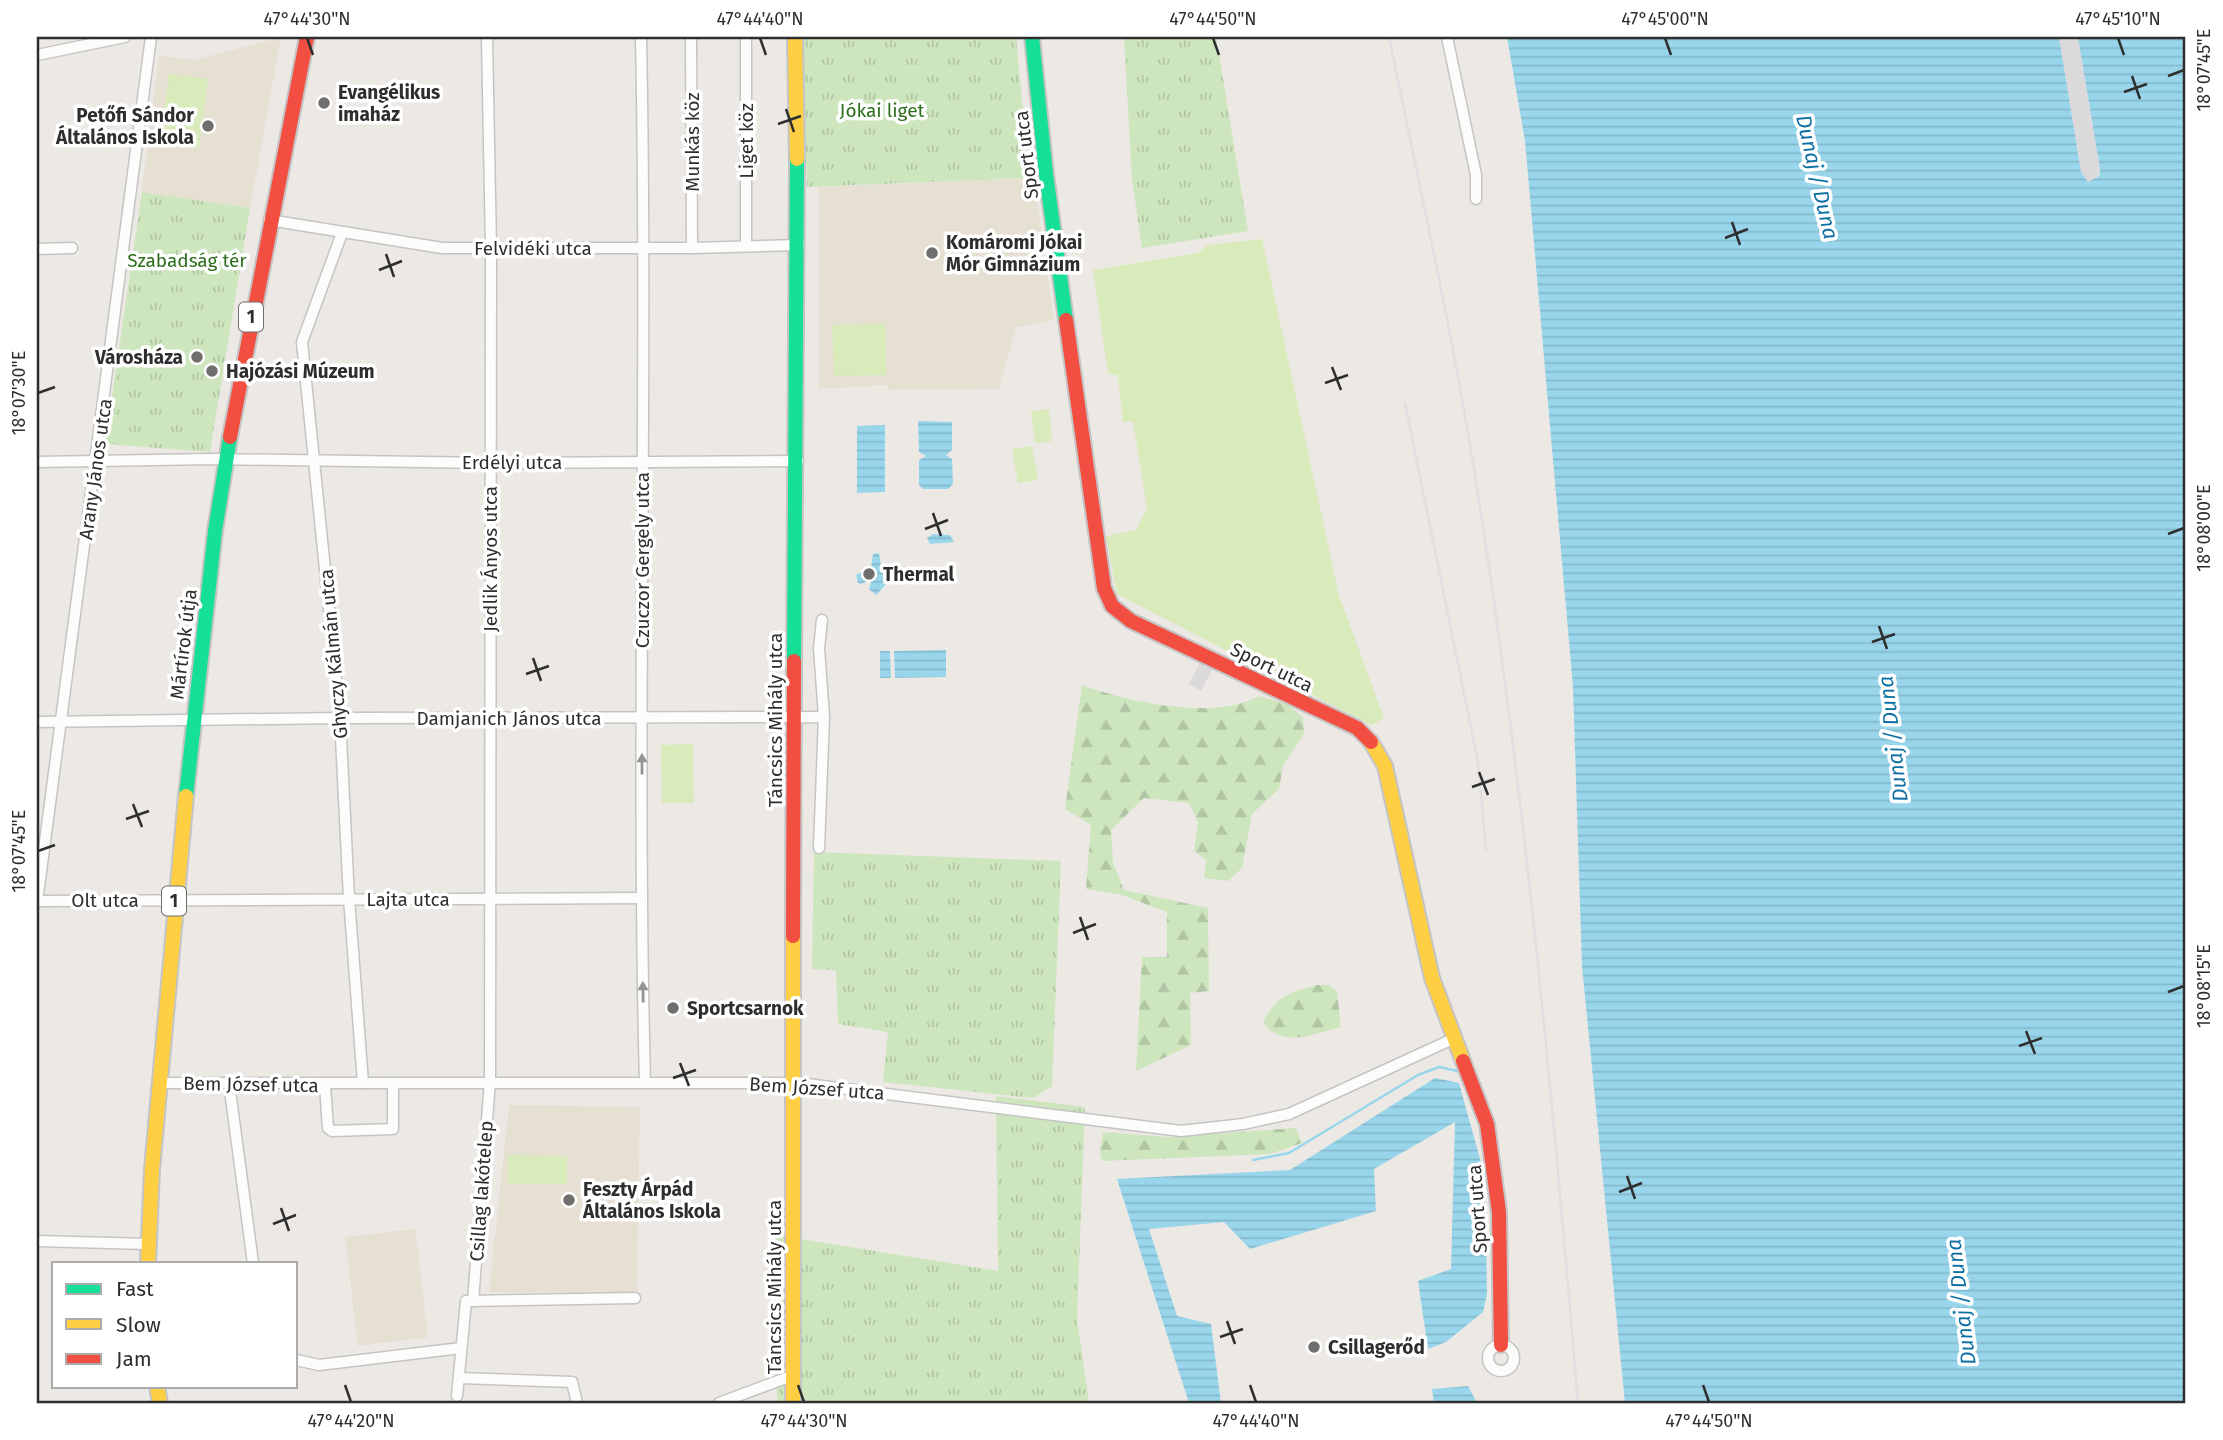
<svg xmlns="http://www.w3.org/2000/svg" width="2223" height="1440" font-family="'Fira Sans',sans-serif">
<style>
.industrial{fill:#dcd9db}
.education{fill:#e6e0d3}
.grass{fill:url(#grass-tufts)}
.forest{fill:url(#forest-firs)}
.pitch{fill:#d9eabb}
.water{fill:url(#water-rules)}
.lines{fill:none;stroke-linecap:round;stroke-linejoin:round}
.stream{stroke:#99d6ec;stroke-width:2.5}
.street-casing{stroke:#c5c4c5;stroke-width:13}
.fast-casing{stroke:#c5c4c5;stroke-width:18}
.slow-casing{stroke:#c5c4c5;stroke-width:18}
.jam-casing{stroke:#c5c4c5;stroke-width:18}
.street{stroke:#fcfcfb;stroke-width:10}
.fast{stroke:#16e098;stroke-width:14}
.slow{stroke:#ffcf43;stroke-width:14}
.jam{stroke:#f24e42;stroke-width:14}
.rail{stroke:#dfdfe1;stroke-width:2.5}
.oneway{fill:#959594}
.ticks{fill:none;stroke:#2e2e2e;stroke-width:2.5}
.poi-dot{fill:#706f6e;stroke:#fff;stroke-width:2.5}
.labels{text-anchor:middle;stroke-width:7;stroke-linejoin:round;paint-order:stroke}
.shield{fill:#fff;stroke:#6d6d6d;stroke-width:2}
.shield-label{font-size:18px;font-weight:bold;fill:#2e2e2e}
.poi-label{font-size:19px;font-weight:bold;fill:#2e2e2e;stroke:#fff;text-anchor:start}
.park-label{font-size:19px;fill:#2c6e1b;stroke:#fff}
.street-label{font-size:19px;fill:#2e2e2e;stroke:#fff}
.water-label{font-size:21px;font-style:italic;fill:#0d6fa3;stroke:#fff}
.neatline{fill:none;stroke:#2e2e2e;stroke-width:2.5}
.ticks-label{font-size:18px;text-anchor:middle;fill:#2e2e2e}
</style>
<defs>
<pattern id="grass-tufts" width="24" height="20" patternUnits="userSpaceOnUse" patternTransform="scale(1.75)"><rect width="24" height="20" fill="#cee6be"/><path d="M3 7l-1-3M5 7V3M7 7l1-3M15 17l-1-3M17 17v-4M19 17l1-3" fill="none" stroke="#b1c6a4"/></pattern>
<pattern id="forest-firs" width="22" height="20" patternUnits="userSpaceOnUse" patternTransform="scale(1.75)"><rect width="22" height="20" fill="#cee6be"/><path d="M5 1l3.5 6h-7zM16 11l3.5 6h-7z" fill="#b1c6a4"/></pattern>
<pattern id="water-rules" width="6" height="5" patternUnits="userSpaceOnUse" patternTransform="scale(1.75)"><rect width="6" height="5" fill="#99d6ec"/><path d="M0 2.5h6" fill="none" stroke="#84b8cb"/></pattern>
</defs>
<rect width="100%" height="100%" fill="#ece8e4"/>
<!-- industrial -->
<g class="industrial">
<polygon points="2059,37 2078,37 2100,169 2095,181 2088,182 2081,172"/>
<polygon points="1200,663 1212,670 1201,691 1189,684"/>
</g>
<!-- education -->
<g class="education">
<polygon points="281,37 250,208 142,192 159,56 195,60"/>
<polygon points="1034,178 1054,320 1016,327 999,389 888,390 887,385 819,389 819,187"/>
<polygon points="509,1105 640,1107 637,1293 489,1292"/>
<polygon points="415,1229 428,1337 358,1346 345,1237"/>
</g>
<!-- grass -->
<g class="grass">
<polygon points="802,37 1016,37 1029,178 807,187"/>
<polygon points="1124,37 1216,37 1248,231 1142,248 1132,179"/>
<polygon points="142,192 250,208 210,452 105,444"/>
<polygon points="814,852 1061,861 1052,1086 1033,1098 883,1082 888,1032 838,1024 836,970 812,969"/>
<polygon points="996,1096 1085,1107 1077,1318 1089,1403 777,1403 776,1235 998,1271"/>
<polygon points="468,1401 567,1401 569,1403 469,1403"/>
</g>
<!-- forest -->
<g class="forest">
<path d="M1082,685c46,17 132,36 177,11l30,9 14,13 1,16 -21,32 -4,23 -27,25 -10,54 -14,13 -24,-3 2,-18 -12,-9 4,-29 -9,-19 -45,-5 -33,32 2,33 11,27 84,18 1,83 -19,2 1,52 -55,26 6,-114h25v-45l-45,-17 -36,-6 5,-64 -26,-16z"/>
<path d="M1317,985h13l7,7 4,35c-28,7 -59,22 -78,-5 13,-26 28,-30 54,-37z"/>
<polygon points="1296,1128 1302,1143 1270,1154 1102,1161 1100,1152 1103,1132 1168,1137"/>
</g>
<!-- pitch -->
<g class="pitch">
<polygon points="169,74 208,79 199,148 160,143"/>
<polygon points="1262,239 1339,596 1384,718 1371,725 1117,594 1106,536 1136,530 1147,508 1133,421 1123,422 1118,375 1108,374 1093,270 1198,253 1208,245"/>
<polygon points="885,324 886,375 834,376 832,325"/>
<polygon points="1049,409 1052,441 1035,443 1031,411"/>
<polygon points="1032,446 1038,480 1018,483 1012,449"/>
<polygon points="693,744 694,803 662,803 661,745"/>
<polygon points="508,1155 567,1156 567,1184 508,1184"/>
</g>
<!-- water -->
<g class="water">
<polygon points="1507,37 2059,37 2081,172 2088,182 2099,176 2100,169 2078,37 2186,37 2186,1403 1625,1403 1582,966 1573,687 1525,141"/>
<polygon points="918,421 952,422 952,450 946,455 952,459 953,484 948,489 923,489 919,485 919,460 926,456 919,452"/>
<polygon points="885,425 885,492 857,493 857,426"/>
<polygon points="933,534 950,535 954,542 930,544 927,538"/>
<polygon points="879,553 882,571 896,568 904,576 900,582 889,581 876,595 869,589 872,579 861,584 858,583 856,575 871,568 873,554"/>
<polygon points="946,650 946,677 895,678 894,651"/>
<polygon points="880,651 890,651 891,678 880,678"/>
<polygon points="1435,1078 1459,1083 1485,1177 1487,1294 1483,1312 1446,1342 1428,1349 1418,1281 1451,1269 1455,1122 1374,1169 1376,1211 1250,1249 1224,1222 1149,1229 1177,1316 1211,1324 1221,1403 1189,1403 1117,1179 1290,1170"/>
<polygon points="1468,1386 1477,1403 1434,1403 1432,1389"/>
</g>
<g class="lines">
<!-- stream -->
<polyline class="stream" points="1253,1160 1289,1153 1418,1075 1439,1067 1462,1072"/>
<defs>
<g id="street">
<path d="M641,37c7,349 -5,698 4,1046"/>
<polyline points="691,37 692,248"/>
<polyline points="1447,37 1476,175 1476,199"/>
<polyline points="37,55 125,37"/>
<polyline points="269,220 442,248 692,248 799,245"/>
<polyline points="342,233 302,342 340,718 349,898 363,1083"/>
<polyline points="746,246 746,37"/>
<polyline points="37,249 72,248"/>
<polyline points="37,462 211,459 490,463 798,461"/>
<polyline points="822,620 819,648 824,717"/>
<polyline points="37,722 340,718 824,717 819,848"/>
<polyline points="37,901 642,898"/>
<polyline points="37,902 151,37"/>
<polyline points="159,1083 799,1083 1181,1131 1243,1124 1289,1114 1455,1038"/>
<polyline points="229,1083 253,1263"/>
<polyline points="325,1085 328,1128 332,1131 393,1129 393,1083"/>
<polyline points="37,1241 148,1244"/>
<polyline points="473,1301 490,1081 491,249 487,37"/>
<circle cx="1501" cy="1358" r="13"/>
<polyline points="296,1360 319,1365 461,1348"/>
<polyline points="459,1378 572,1382 577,1403"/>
<polyline points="457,1396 466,1301 635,1298"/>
<polyline points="719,1403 794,1375"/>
</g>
<g id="fast">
<polyline points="1032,37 1046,174 1066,320"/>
<polyline points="794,661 797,159"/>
<polyline points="186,796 215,531 230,437"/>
</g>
<g id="slow">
<polyline points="795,37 797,159"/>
<polyline points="1371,742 1385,766 1432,978 1463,1061"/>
<polyline points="148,1263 152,1169 186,796"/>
<polyline points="157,1386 160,1403"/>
<polyline points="793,1403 793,936"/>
</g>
<g id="jam">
<polyline points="1066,320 1104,588 1112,606 1131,621 1357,728 1371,742"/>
<polyline points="230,437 307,37"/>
<polyline points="793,936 794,661"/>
<polyline points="1463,1061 1487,1124 1499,1212 1501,1345"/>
</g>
</defs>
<!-- street casing -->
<use href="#street" class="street-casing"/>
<!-- fast casing -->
<use href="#fast" class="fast-casing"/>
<!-- slow casing -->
<use href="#slow" class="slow-casing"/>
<!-- jam casing -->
<use href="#jam" class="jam-casing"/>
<!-- street -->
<use href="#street" class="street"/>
<!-- fast -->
<use href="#fast" class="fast"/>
<!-- slow -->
<use href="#slow" class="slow"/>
<!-- jam -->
<use href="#jam" class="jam"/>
<!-- rail -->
<g class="rail">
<path d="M1389,37c32,156 67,312 91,470 46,297 73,597 98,896"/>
<polyline points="1405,403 1478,762 1486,851"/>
</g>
</g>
<!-- one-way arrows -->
<defs><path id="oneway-solid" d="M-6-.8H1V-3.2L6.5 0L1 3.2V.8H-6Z" transform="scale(1.75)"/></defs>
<g class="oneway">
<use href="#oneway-solid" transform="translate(642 764) rotate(-90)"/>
<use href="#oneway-solid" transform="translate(643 992) rotate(-91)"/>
</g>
<!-- ticks -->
<path class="ticks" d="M307,38l6,17M760,38l6,17M1213,38l6,17M1665,38l6,17M2118,38l6,17M2132,76l8,23M2168,76l16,-6M2124,92l23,-8M786,109l8,23M778,124l23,-8M1732,222l8,23M1725,238l23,-9M386,254l8,23M379,270l23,-9M1332,367l9,23M1325,383l23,-8M38,393l17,-6M933,513l8,23M925,529l23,-9M2168,534l16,-6M1879,626l8,23M1872,642l23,-8M533,658l8,23M526,674l23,-8M1479,772l9,23M1472,787l23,-8M133,804l9,23M126,819l23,-8M38,851l17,-6M1080,917l8,23M1073,933l23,-9M2168,992l16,-6M2026,1031l9,23M2019,1046l23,-8M680,1063l9,23M673,1078l23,-8M1627,1176l8,23M1619,1192l23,-9M281,1208l8,23M273,1224l23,-9M1227,1321l8,23M1220,1337l23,-8M345,1385l6,17M798,1385l6,17M1250,1385l6,17M1703,1385l6,17"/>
<!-- markers -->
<g class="poi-dot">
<circle cx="324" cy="103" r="7"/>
<circle cx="208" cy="126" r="7"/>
<circle cx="932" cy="253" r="7"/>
<circle cx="197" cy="357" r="7"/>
<circle cx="212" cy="371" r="7"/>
<circle cx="869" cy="574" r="7"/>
<circle cx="673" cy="1008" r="7"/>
<circle cx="569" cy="1200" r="7"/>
<circle cx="1314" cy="1347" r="7"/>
</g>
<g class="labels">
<!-- shield labels -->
<g class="shield">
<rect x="239" y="302.5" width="24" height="29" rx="5"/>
<rect x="162" y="886.5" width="24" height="29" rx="5"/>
</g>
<g class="shield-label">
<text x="251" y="323">1</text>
<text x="174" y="907">1</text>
</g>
<!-- poi labels -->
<g class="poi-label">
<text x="338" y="99">Evangélikus<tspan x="338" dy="22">imaház</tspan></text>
<text x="194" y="122" text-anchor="end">Petőfi Sándor<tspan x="194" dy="22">Általános Iskola</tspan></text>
<text x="946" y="249">Komáromi Jókai<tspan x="946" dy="22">Mór Gimnázium</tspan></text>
<text x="183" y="364" text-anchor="end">Városháza</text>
<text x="226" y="378">Hajózási Múzeum</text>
<text x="883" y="581">Thermal</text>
<text x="687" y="1015">Sportcsarnok</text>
<text x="583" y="1196">Feszty Árpád<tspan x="583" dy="22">Általános Iskola</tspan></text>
<text x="1328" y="1354">Csillagerőd</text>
</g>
<!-- park labels -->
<g class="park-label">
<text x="882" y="117">Jókai liget</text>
<text x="187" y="267">Szabadság tér</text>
</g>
<!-- street labels -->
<g class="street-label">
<text transform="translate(746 141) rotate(-90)" y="7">Liget köz</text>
<text transform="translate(692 142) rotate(-90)" y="7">Munkás köz</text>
<text transform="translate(1026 155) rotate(-97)" y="7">Sport utca</text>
<text x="533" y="255">Felvidéki utca</text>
<text x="512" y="469">Erdélyi utca</text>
<text transform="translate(95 469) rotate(-82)" y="7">Arany János utca</text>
<text transform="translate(490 559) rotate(-90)" y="7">Jedlik Ányos utca</text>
<text transform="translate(642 560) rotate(-90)" y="7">Czuczor Gergely utca</text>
<text transform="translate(183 644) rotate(-83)" y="7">Mártírok útja</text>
<text transform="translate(333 654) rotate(-95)" y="7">Ghyczy Kálmán utca</text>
<text transform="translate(1272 667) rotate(26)" y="7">Sport utca</text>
<text x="509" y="725">Damjanich János utca</text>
<text transform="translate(775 720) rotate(-90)" y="7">Táncsics Mihály utca</text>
<text x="408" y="906">Lajta utca</text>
<text x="105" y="907">Olt utca</text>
<text transform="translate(251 1084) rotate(1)" y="7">Bem József utca</text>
<text transform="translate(817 1088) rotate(4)" y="7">Bem József utca</text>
<text transform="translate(481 1191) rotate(-86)" y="7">Csillag lakótelep</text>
<text transform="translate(1477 1209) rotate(-94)" y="7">Sport utca</text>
<text transform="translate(774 1287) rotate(-90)" y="7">Táncsics Mihály utca</text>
</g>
<!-- water labels -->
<g class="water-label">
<text transform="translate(1817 177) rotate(77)" y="7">Dunaj / Duna</text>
<text transform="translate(1893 739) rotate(-97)" y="7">Dunaj / Duna</text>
<text transform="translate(1961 1302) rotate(-97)" y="7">Dunaj / Duna</text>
</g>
</g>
<!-- border -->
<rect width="2223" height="1440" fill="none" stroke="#ffffff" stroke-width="77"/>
<!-- legend -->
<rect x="52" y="1262" width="245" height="126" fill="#ffffff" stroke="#ababab" stroke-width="2"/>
<rect x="66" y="1284" width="35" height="10" fill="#16e098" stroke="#ababab" stroke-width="2"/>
<text x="116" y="1296" font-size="21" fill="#2e2e2e">Fast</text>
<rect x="66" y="1319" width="35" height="10" fill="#ffcf43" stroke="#ababab" stroke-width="2"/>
<text x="116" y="1332" font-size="21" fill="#2e2e2e">Slow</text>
<rect x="66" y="1354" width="35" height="10" fill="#f24e42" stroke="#ababab" stroke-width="2"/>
<text x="116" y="1366" font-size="21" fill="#2e2e2e">Jam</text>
<rect x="38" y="38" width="2146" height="1364" class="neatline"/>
<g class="ticks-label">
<text x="307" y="25">47°44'30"N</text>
<text x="760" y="25">47°44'40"N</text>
<text x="1213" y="25">47°44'50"N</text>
<text x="1665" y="25">47°45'00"N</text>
<text x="2118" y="25">47°45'10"N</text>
<text transform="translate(2204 70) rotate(-90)" y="6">18°07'45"E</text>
<text transform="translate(19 393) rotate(-90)" y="6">18°07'30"E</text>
<text transform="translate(2204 528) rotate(-90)" y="6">18°08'00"E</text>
<text transform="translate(19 851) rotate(-90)" y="6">18°07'45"E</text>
<text transform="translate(2204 986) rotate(-90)" y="6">18°08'15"E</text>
<text x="351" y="1427">47°44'20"N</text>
<text x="804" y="1427">47°44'30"N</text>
<text x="1256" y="1427">47°44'40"N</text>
<text x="1709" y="1427">47°44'50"N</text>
</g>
</svg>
